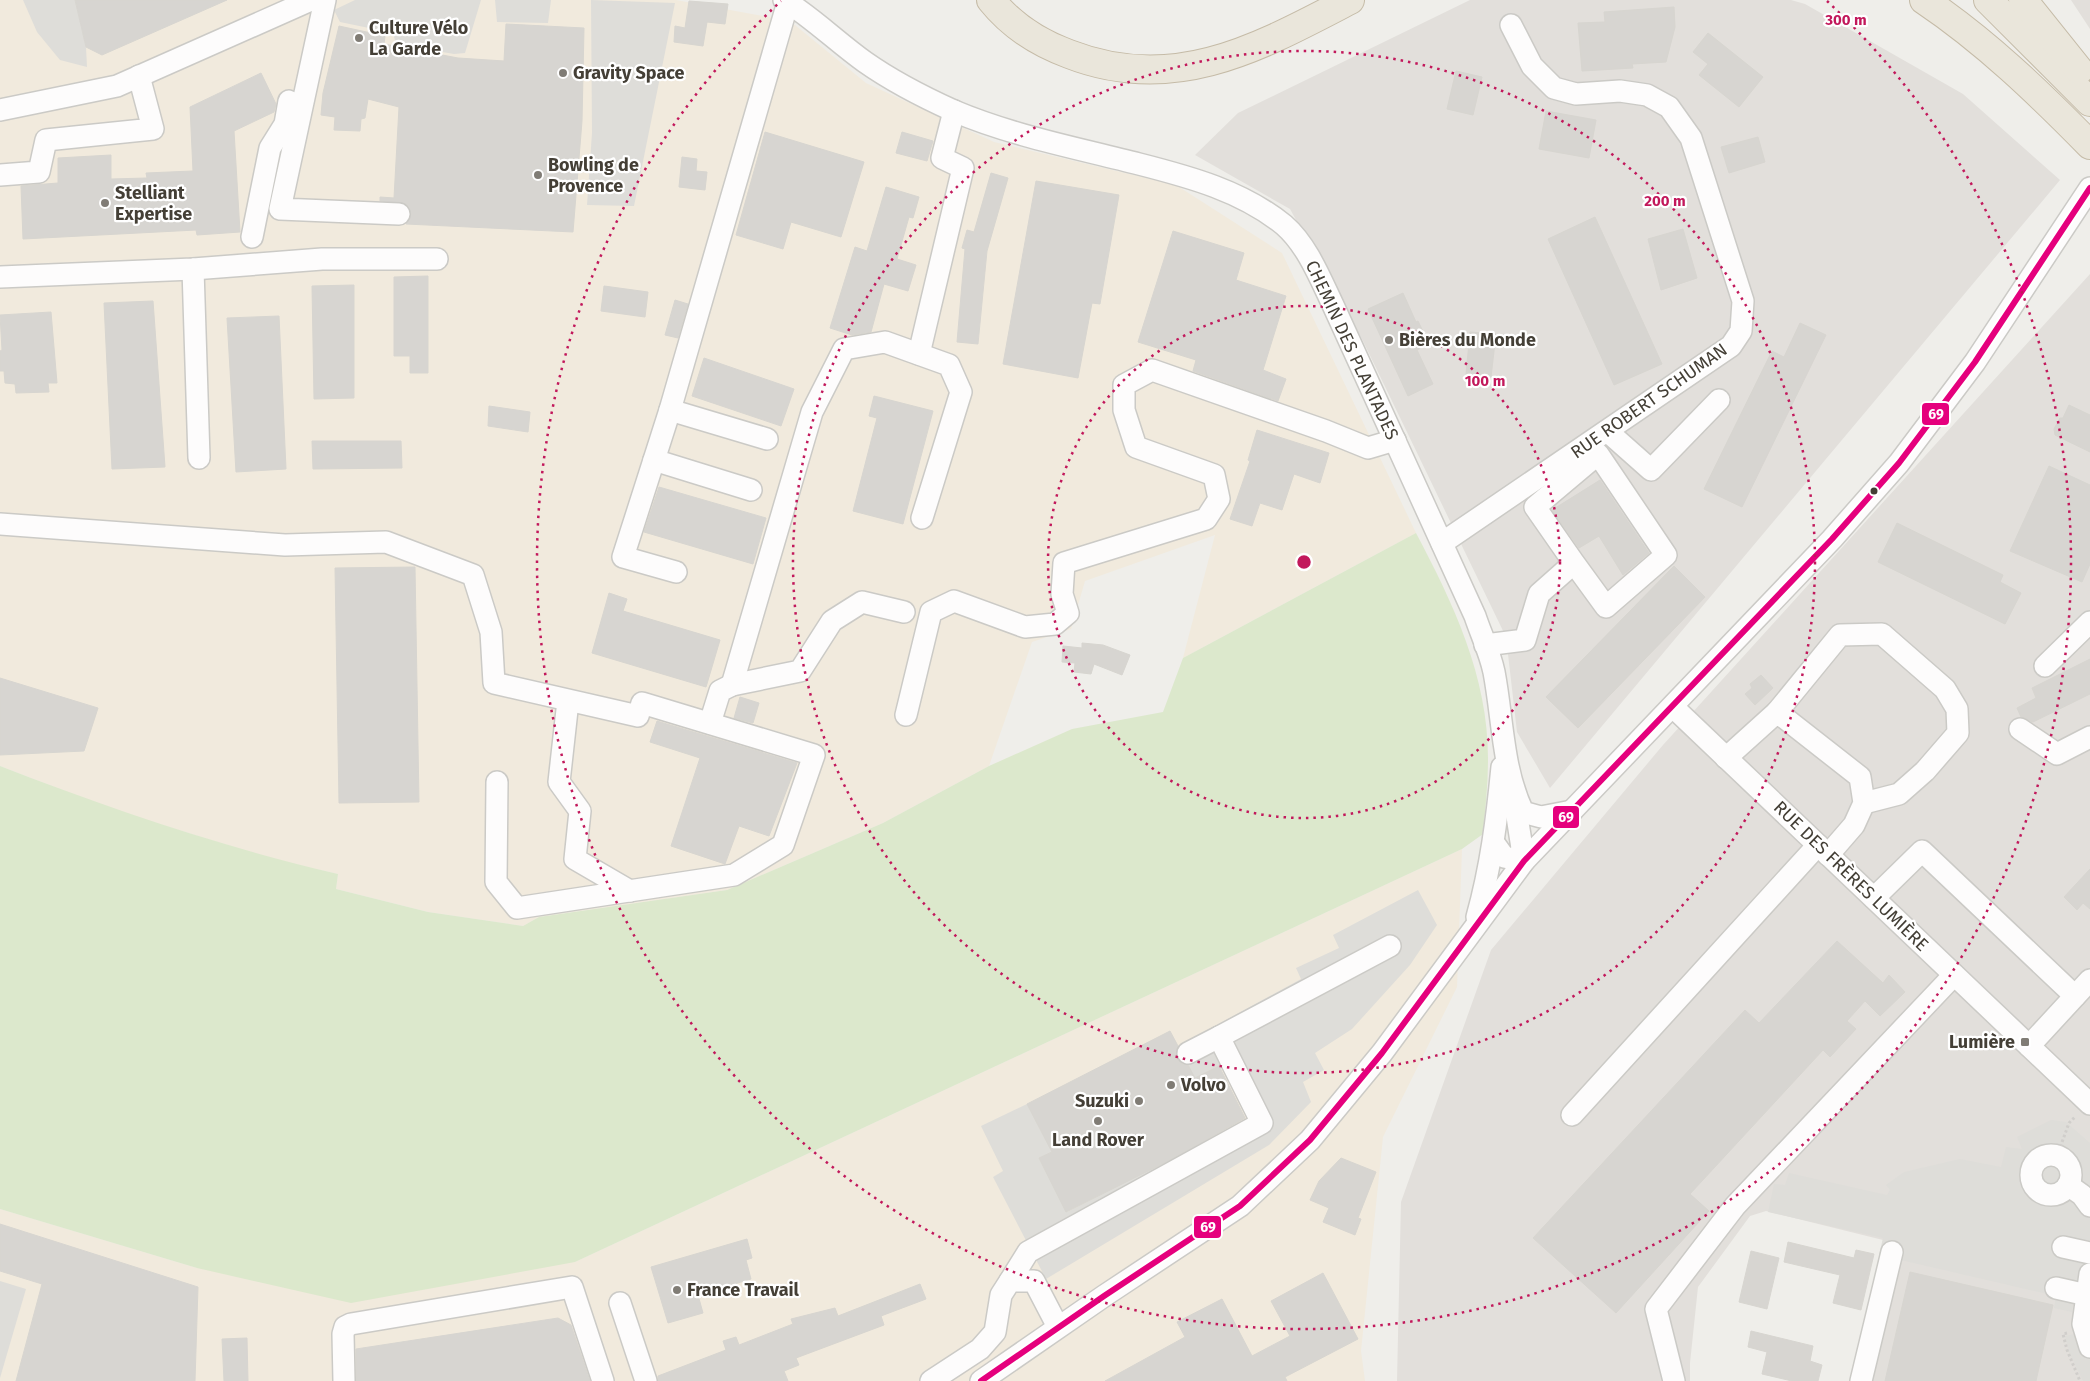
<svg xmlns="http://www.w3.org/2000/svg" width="2090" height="1381" font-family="'Fira Sans',sans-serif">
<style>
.commercial{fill:#f1eadd}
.industrial{fill:#e2dfdb}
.green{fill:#dce8cc}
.parking{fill:#deddd9}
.building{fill:#d7d5d1;stroke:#d7d5d0}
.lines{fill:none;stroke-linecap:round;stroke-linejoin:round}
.minor-casing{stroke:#cbcac6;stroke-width:24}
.highway-casing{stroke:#c5bba7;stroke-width:30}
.path{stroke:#d0cecb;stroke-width:3;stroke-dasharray:2.5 2.5;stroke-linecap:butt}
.minor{stroke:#fdfcfc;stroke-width:21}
.highway{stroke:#eae6db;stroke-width:28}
.bus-1-casing{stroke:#fff;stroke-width:10}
.bus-1{stroke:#e5007d;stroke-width:6}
.ring{fill:none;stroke:#c2185b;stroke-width:2.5;stroke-dasharray:2.5 5}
.poi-dot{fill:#807c75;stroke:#fff;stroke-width:2}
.bus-dot{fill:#443f36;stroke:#fff;stroke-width:2}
.labels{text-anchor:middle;stroke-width:4.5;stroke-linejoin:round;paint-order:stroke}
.poi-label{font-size:18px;font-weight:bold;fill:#443f36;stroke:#fff;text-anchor:start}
.street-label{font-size:18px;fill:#443f36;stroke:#fff}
.centre{fill:#c2185b;stroke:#fff;stroke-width:2.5}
.ring-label{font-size:15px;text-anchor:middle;font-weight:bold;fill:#c2185b;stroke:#fff;stroke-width:4.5;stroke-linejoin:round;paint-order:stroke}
.line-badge{stroke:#fff;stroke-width:2}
.badge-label{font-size:14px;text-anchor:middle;font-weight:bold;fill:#fff}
</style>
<rect width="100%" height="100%" fill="#efeeea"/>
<!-- commercial -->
<g class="commercial">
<polygon points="0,0 676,0 790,21 866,83 994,142 1176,185 1282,253 1416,533 1183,658 1215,535 1085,581 1071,629 1032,642 989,766 883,823 727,890 539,917 523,926 428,912 336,889 338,874 272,859 114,810 0,766"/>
<polygon points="1462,849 1457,987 1383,1137 1361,1351 1365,1381 0,1381 0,1209 197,1268 575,1262"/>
</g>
<!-- industrial -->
<g class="industrial">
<polygon points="1470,0 1791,0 1805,4 1963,94 2060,180 1550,788 1517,732 1506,637 1363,341 1290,209 1195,155 1238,113"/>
<polygon points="2071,0 2090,0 2090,29"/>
<polygon points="2090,274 2090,1381 1852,1381 1880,1266 1883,1240 1766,1211 1750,1216 1698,1287 1690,1363 1690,1381 1397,1381 1401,1202 1491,950 1663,745"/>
</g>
<!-- green -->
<path class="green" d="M1416,533c38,72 73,145 72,229 0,24 -3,48 -5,72l-21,15 -887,413 -224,41 -154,-35 -197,-59v-443c111,43 222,81 338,108l-2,15 92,23 95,14 16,-9 188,-27 156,-67 106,-57 83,-37 91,-17 20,-54z"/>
<!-- parking -->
<g class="parking">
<polygon points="23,0 75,0 86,47 87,67 60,60 37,32"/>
<polygon points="355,0 481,0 465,53 454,54 396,44 393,33 340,22 334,10"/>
<polygon points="495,0 551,0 548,23 497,22"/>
<polygon points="591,0 675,3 634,206 587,205 592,133"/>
<polygon points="1418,890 1437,925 1410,965 1352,1029 1315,1053 1324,1070 1303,1082 1311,1102 1269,1145 1046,1279 993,1177 1003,1171 981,1126 1027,1104 1052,1152 1039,1158 1067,1212 1249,1118 1221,1065 1195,1078 1178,1046 1301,979 1296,968 1339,948 1333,935"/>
<polygon points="2051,1120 2066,1122 2090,1143 2090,1293 2074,1300 2072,1312 2054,1308 2056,1296 1879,1255 1883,1238 1768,1212 1774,1184 1785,1185 1789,1173 1887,1195 1890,1190 1886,1185 1904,1172 1960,1159 2001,1167 2006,1147 2022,1149 2017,1137"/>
<polygon points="0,1281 26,1289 0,1378"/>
<polygon points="2085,1332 2090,1347 2090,1381 2083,1381 2069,1352 2065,1336"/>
</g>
<!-- building -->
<g class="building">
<polygon points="75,0 227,0 102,55 86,47"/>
<polygon points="689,1 728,4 725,24 707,22 703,46 674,42 675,26 685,28"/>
<polygon points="1674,7 1675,27 1666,62 1632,64 1633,68 1582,71 1578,23 1605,22 1604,12"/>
<polygon points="506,24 584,28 582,121 573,232 406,224 411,214 406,204 380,201 380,197 394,198 399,107 368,99 365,118 361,119 360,131 334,130 335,117 321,115 323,93 339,26 385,36 384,44 458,58 504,61"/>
<polygon points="1708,33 1763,77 1739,107 1699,75 1708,64 1693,52"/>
<polygon points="1456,71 1482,77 1473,115 1447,109"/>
<polygon points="261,73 276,104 274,112 234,131 240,232 197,235 196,230 23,239 21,186 58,183 58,158 111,155 111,179 147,178 146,173 193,171 190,107"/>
<polygon points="1546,111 1596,120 1589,158 1539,149"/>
<polygon points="765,132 864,162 841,237 791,222 783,249 736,235"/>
<polygon points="902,132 933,141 927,161 896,153"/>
<polygon points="1758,137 1765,162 1729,173 1721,147"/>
<polygon points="682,157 697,159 696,171 707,172 705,190 679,187"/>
<polygon points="991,173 1008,178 987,251 978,344 957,342 965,249 962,248 967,230 974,232"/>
<polygon points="1036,181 1119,195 1100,304 1092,303 1078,378 1003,364"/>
<polygon points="886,187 919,197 913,218 909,217 897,259 916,265 908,291 884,284 871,332 852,335 830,328 855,247 867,251"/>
<polygon points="1595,217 1662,364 1614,385 1548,239"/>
<polygon points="1683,229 1697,278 1661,290 1648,239"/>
<polygon points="1173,231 1244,253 1236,280 1286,296 1263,370 1286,379 1278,401 1193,371 1196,360 1138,342"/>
<polygon points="428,276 428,373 410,373 410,356 394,356 394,277"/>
<polygon points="354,285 354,398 314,399 312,286"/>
<polygon points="604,286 648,292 645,317 601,311"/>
<polygon points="1403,293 1416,322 1418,321 1429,344 1417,350 1433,384 1408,396 1368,309"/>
<polygon points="675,300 688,304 678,338 665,335"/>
<polygon points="153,301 165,467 112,469 104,303"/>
<polygon points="51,312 57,383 48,383 49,392 16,393 15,384 5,383 4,371 0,371 0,351 2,350 0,315"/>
<polygon points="279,316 286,469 236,472 227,318"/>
<polygon points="1800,323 1826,335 1742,507 1704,489 1772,351 1784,357"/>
<polygon points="1470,332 1496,334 1491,377 1466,374"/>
<polygon points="704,358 794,389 781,426 692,396"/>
<polygon points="874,396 933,411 903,524 853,511 877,418 869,416"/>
<polygon points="2069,405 2090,415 2090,452 2055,435 2054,429 2060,418 2063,418"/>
<polygon points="489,406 530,412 528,432 488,426"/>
<polygon points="1257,430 1329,453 1320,483 1294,474 1282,510 1260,503 1252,526 1230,519 1250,461 1248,460"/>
<polygon points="312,441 401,441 402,468 313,469"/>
<polygon points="2049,466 2090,485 2090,564 2082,582 2010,551"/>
<polygon points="1600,480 1649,553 1623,575 1599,536 1579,548 1552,510"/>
<polygon points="659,487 766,518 753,564 644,532"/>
<polygon points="1897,523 2003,575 2000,582 2021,593 2005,624 1878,562"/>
<polygon points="1674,566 1705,597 1578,728 1546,697"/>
<polygon points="415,567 419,802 339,803 335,568"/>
<polygon points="609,593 627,599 623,611 720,640 706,687 592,653"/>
<polygon points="1082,643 1103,645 1130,655 1122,675 1094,664 1091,674 1074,672 1075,663 1062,662 1063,646 1082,648"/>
<polygon points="2090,659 2090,694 2033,722 2021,717 2017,708 2036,698 2032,688"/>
<polygon points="1761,675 1773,688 1755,705 1745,694 1752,688 1750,684"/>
<polygon points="0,678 98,708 84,751 0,755"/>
<polygon points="740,697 759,703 753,723 734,718"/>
<polygon points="657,721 797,763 769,836 739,826 725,864 671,846 700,758 650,742"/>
<polygon points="2090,869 2090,909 2083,903 2077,910 2064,897"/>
<polygon points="1837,941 1883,983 1889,975 1905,992 1880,1016 1865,1001 1847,1021 1856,1029 1830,1057 1823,1050 1690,1194 1709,1211 1616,1313 1533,1238 1745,1010 1759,1023"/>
<polygon points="1170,1031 1178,1046 1176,1052 1177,1058 1182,1064 1188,1065 1195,1078 1219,1066 1245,1118 1172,1159 1066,1212 1039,1158 1052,1152 1027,1104"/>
<polygon points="1341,1158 1376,1172 1358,1218 1361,1219 1355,1235 1323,1222 1329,1208 1310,1200 1319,1181"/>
<polygon points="0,1224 198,1287 195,1381 16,1381 42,1284 0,1271"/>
<polygon points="747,1239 752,1258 746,1260 751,1279 698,1295 703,1313 668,1323 651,1267"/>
<polygon points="1788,1242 1854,1258 1856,1250 1874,1254 1861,1310 1833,1303 1840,1275 1784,1262"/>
<polygon points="1751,1251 1779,1258 1767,1309 1739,1302"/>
<polygon points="1910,1272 2053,1305 2036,1381 1885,1381"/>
<polygon points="1323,1273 1358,1339 1285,1377 1287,1381 1105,1381 1185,1337 1177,1322 1222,1299 1252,1356 1290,1336 1271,1301"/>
<polygon points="920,1284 926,1299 881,1316 884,1325 796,1358 799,1365 784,1371 788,1381 658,1381 658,1376 726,1350 723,1341 736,1337 739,1345 793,1324 791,1319 835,1308 838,1316"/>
<polygon points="558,1318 571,1325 590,1381 356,1381 356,1349"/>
<polygon points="1751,1331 1813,1346 1810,1361 1822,1365 1818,1381 1792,1381 1762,1374 1767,1352 1748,1347"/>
<polygon points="247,1338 248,1381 224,1381 222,1339"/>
</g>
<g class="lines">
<defs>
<g id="minor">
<polyline points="325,0 280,209 399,214"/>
<path d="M784,0c29,18 53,42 81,62 27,19 58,35 89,49 59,25 123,37 185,53 51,13 103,27 145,61 23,20 36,53 49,80l142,311c6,18 15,37 19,56 9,47 8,96 29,140l18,5 31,-6"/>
<polyline points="0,110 117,86 311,0"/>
<polyline points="0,175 39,172 46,140 153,129 139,76"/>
<polyline points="252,237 270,148 285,124 289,101"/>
<polyline points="193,269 199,458"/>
<polyline points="0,277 193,269 322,259 437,259"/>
<polyline points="919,354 963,168 942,158 954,111"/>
<polyline points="670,410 623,557 676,572"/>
<polyline points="1607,431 1651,470 1719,400"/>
<polyline points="767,439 670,410 788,2"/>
<polyline points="654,460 751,490"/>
<polyline points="0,524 285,545 386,542 473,575 491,632 494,683 638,716 642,703 814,755 783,845 734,875 517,908 496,882 497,782"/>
<polyline points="1442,543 1731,346 1741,331 1743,301 1691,138 1669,107 1647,95 1620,91 1576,94 1554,88 1532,66 1511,25"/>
<polyline points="1485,645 1525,640 1539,594 1574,563 1606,607 1666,555 1598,454 1535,507 1574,563"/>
<polyline points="2045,666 2090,622"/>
<polyline points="732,685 812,412 844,349 885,342 949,365 961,392 922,518"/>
<polyline points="568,701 559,782 580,811 575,859 630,891"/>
<polyline points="1673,707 2090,1104"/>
<polyline points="1777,712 1840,635 1882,634 1945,689 1957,709 1958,733 1925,771 1899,794 1864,803"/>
<polyline points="906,715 931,612 954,601 1025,627 1055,624 1068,613 1062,594 1064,563 1206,519 1219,499 1214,475 1136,447 1124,410 1124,385 1152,370 1326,431 1368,448 1395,440"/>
<polyline points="710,723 720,691 732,685 800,671 832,621 862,602 904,612"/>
<polyline points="2020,729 2057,754 2090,737"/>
<polyline points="1726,758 1777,712 1860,777 1864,803 1854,825 1828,855"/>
<polyline points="1494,843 1504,857 1524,861 1514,797"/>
<polyline points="1874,898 1922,851 2075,996"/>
<path d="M1477,917c14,-50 20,-99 25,-150"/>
<polyline points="2029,1046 2090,980"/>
<polyline points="1188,1053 1219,1037"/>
<polyline points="1572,1115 1818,845"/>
<circle cx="2051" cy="1175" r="20"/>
<polyline points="2068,1185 2082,1195 2090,1206"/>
<polyline points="2063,1247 2090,1253"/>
<polyline points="2090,1274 2083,1324 2090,1347"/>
<polyline points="1010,1281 1028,1252 1262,1123 1219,1037 1390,946"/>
<polyline points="2056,1288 2087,1295"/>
<polyline points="620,1303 646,1381"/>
<polyline points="344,1381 343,1334 345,1327 351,1324 572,1287 603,1381"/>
<polyline points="931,1381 980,1349 995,1332 1001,1295 1010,1281 1034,1281 1058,1327"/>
<polyline points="981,1381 1104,1296 1240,1206 1310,1140 1382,1053 1524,861 1832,539 1899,463 1975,362 2090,188"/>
<polyline points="1674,1381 1656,1309 1735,1206 1954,975"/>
<polyline points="1861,1381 1892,1252"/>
</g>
<g id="highway">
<path d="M991,0c20,25 48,43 78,54 105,41 189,-6 281,-54"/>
<path d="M1924,0c61,41 115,93 166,145"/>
<polyline points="1988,0 2090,102"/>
<polyline points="2023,0 2079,70"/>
</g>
</defs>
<!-- minor casing -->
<use href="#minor" class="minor-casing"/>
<!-- highway casing -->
<use href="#highway" class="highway-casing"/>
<!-- path -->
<g class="path">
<polyline points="2057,1156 2069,1123 2076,1116"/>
<polyline points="2067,1333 2063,1334 2067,1350 2080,1381"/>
</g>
<!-- minor -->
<use href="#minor" class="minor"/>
<!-- highway -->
<use href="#highway" class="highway"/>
<defs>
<polyline id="bus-1" points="981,1381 1104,1296 1240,1206 1310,1140 1382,1053 1524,861 1832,539 1899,463 1975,362 2090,188"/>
</defs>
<!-- bus-1 casing -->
<use href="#bus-1" class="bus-1-casing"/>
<!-- bus-1 -->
<use href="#bus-1" class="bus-1"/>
</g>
<!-- distance rings -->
<g class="ring">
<circle cx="1304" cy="562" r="256"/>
<circle cx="1304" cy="562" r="511"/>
<path d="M1827 1A767 767 0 1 1 781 1"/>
</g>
<!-- markers -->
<g class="poi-dot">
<circle cx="359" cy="38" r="5"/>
<circle cx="563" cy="73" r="5"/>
<circle cx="538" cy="175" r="5"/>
<circle cx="105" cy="203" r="5"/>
<circle cx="1389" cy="340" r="5"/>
<rect x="2020" y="1037" width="10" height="10" rx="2.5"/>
<circle cx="1171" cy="1085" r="5"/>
<circle cx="1139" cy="1101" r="5"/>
<circle cx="1098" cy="1121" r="5"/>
<circle cx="677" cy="1290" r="5"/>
</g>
<circle class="bus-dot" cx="1874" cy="491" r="4.5"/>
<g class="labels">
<!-- poi labels -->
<g class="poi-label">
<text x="369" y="34">Culture Vélo<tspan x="369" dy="21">La Garde</tspan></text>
<text x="573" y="79">Gravity Space</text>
<text x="548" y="171">Bowling de<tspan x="548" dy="21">Provence</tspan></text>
<text x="115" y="199">Stelliant<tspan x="115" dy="21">Expertise</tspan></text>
<text x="1399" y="346">Bières du Monde</text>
<text x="2015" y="1048" text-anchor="end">Lumière</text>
<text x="1181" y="1091">Volvo</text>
<text x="1129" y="1107" text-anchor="end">Suzuki</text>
<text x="1098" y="1146" text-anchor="middle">Land Rover</text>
<text x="687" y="1296">France Travail</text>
</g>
<!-- street labels -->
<g class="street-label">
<text transform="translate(1352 350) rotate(65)" y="6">CHEMIN DES PLANTADES</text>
<text transform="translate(1649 401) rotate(-35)" y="6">RUE ROBERT SCHUMAN</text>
<text transform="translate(1851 876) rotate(44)" y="6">RUE DES FRÈRES LUMIÈRE</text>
</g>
</g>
<circle cx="1304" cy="562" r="8" class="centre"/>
<g class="ring-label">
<text x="1846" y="25">300 m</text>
<text x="1665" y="206">200 m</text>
<text x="1485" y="386">100 m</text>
</g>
<g class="line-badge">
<rect x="1921" y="402" width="29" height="24" rx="5" fill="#e5007d"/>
<rect x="1552" y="805" width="28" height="24" rx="5" fill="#e5007d"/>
<rect x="1193" y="1215" width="29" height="24" rx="5" fill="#e5007d"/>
</g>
<g class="badge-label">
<text x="1936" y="419">69</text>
<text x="1566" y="822">69</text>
<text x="1208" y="1232">69</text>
</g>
</svg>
